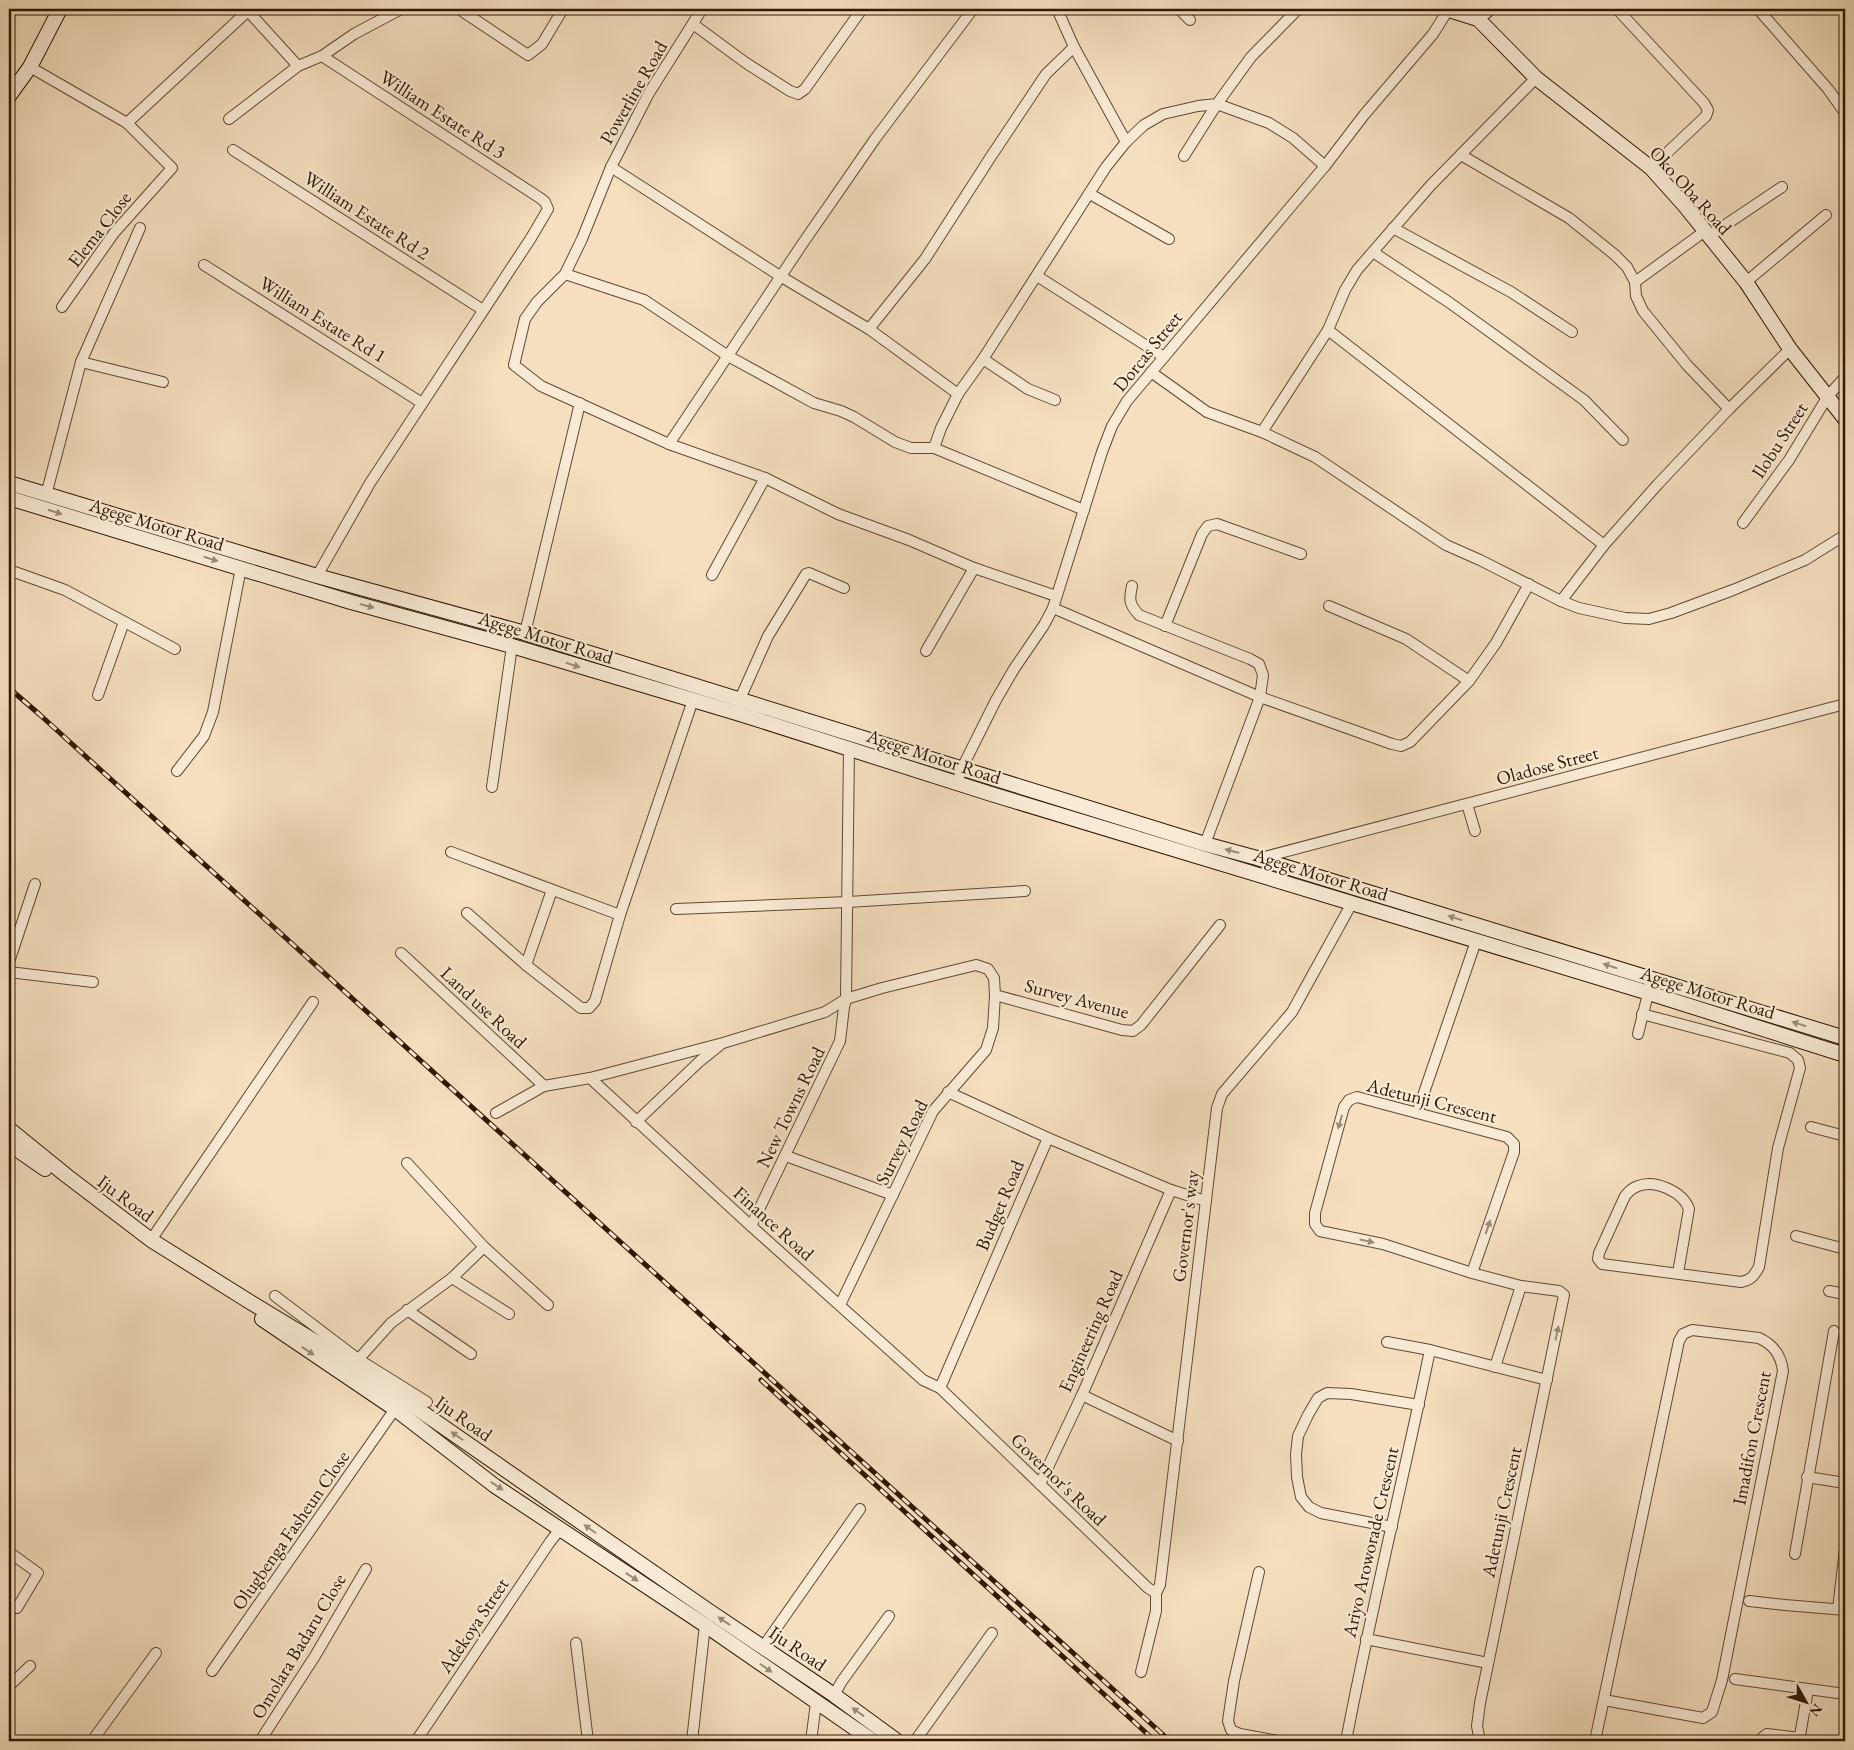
<svg xmlns="http://www.w3.org/2000/svg" width="1854" height="1750" font-family="'EB Garamond',serif">
<style>
.lines{fill:none;stroke-linecap:round;stroke-linejoin:round}
.street-casing{stroke:#614932;stroke-width:12}
.secondary-casing{stroke:#301703;stroke-width:16}
.street{stroke:#f8ead5;stroke-width:10}
.secondary{stroke:#f8ead5;stroke-width:14}
.rail-casing{stroke:#301703;stroke-width:5}
.rail{stroke:#f8ead5;stroke-width:3;stroke-dasharray:9;stroke-linecap:butt}
.oneway{fill:#9e8b76}
.labels{text-anchor:middle;stroke-width:4.5;stroke-linejoin:round;paint-order:stroke}
.street-label{font-size:19px;fill:#301703;stroke:#f8ead5}
</style>
<rect width="100%" height="100%" fill="#f5dfbf"/>
<filter id="stains"><feTurbulence type="fractalNoise" baseFrequency=".004" numOctaves="4"/><feColorMatrix values="0 0 0 0 .2 0 0 0 0 .09 0 0 0 0 .02 0 0 0 .5 -.17"/></filter>
<radialGradient id="worn" r=".72"><stop offset=".6" stop-color="#630" stop-opacity="0"/><stop offset="1" stop-color="#630" stop-opacity=".3"/></radialGradient>
<g class="lines">
<defs>
<g id="street">
<polyline points="459,9 528,55 542,44 563,9"/>
<polyline points="702,9 649,93 611,167 582,239 565,274 537,302 525,319 514,365 541,386 669,444 765,478 838,514 909,540 974,568 1056,596"/>
<polyline points="1057,9 1074,47 1126,142"/>
<polyline points="1179,9 1190,20"/>
<polyline points="1617,9 1704,103 1708,110 1706,116 1651,168"/>
<polyline points="1758,9 1828,89 1845,113"/>
<polyline points="248,11 298,66"/>
<polyline points="1478,19 1492,9"/>
<polyline points="693,24 746,63 790,91 798,94 805,89 862,9"/>
<polyline points="30,67 127,123 172,168 114,233 62,307"/>
<polyline points="229,119 298,66 322,56 354,34 401,9"/>
<polyline points="127,123 250,9"/>
<polyline points="233,150 483,310"/>
<polyline points="1461,155 1569,218 1615,255 1627,267 1635,282 1636,296 1643,311 1687,365 1729,409"/>
<polyline points="1184,156 1217,104 1251,57 1298,9"/>
<polyline points="611,167 780,276 869,329 958,394"/>
<polyline points="1090,194 1169,239"/>
<polyline points="1393,228 1511,292 1572,332"/>
<polyline points="1709,236 1782,187"/>
<polyline points="1373,252 1450,303 1584,400 1623,440"/>
<polyline points="204,265 422,403"/>
<polyline points="565,274 644,300 728,356 814,403 841,411 854,417 895,442 911,448 934,448 1084,510"/>
<polyline points="1037,276 1164,357"/>
<polyline points="1635,282 1705,231"/>
<polyline points="1746,282 1826,215"/>
<polyline points="869,329 925,259 990,158 1046,74 1074,47"/>
<polyline points="1328,330 1604,545"/>
<polyline points="983,359 1028,389 1055,400"/>
<polyline points="81,362 163,382"/>
<polyline points="1151,372 1207,412 1262,432 1315,457 1446,545 1480,560 1561,601 1579,608 1625,618 1649,619 1671,613 1733,590 1805,560 1845,535"/>
<polyline points="1262,432 1328,330 1345,290 1357,270 1431,185 1536,78"/>
<polyline points="669,444 803,243 875,139 973,9"/>
<polyline points="934,448 941,428 958,394 983,359 1106,167 1126,142 1144,125 1163,114 1198,106 1217,104 1269,123 1293,138 1325,166"/>
<polyline points="46,495 81,362 140,228"/>
<polyline points="1743,523 1789,460 1828,396 1845,377"/>
<polyline points="9,570 65,590 175,649"/>
<polyline points="712,575 765,478"/>
<polyline points="317,576 370,483 531,238 548,209 545,202 540,198 322,56"/>
<path d="M1132,586c-3,14 -3,18 7,29l111,44 9,5 4,11 -3,22 -55,147"/>
<polyline points="1561,601 1604,545 1658,484 1729,409 1790,349"/>
<polyline points="1329,606 1406,639 1469,681"/>
<polyline points="1053,608 1260,697 1392,744 1401,746 1410,742 1469,681 1496,643 1529,584"/>
<polyline points="1165,626 1202,534 1208,526 1217,524 1301,554"/>
<polyline points="525,633 580,403"/>
<polyline points="926,651 974,568"/>
<polyline points="98,695 124,622"/>
<polyline points="740,699 768,636 806,574 809,573 844,588"/>
<polyline points="177,771 204,736 213,712 241,568"/>
<polyline points="957,783 962,768 996,700 1014,669 1044,625 1053,608 1102,452 1112,426 1127,401 1325,166 1364,115 1433,34 1448,10"/>
<polyline points="492,787 512,646"/>
<polyline points="1467,804 1475,831"/>
<polyline points="451,852 620,915"/>
<polyline points="1257,859 1845,704"/>
<polyline points="676,909 848,902 1025,891"/>
<polyline points="467,913 526,965 581,1008 589,1008 595,1001 620,915 693,700"/>
<polyline points="401,953 544,1086"/>
<polyline points="9,962 35,884"/>
<polyline points="526,965 552,890"/>
<polyline points="9,972 93,982"/>
<polyline points="995,995 1122,1030 1133,1031 1141,1025 1220,925"/>
<path d="M1642,1014l148,39 8,7 2,8 -22,80 -19,119c-5,9 -8,13 -18,15l-139,-18 -4,-5 1,-6 26,-57c4,-5 7,-8 13,-10 17,-7 45,6 51,23l-11,64"/>
<polyline points="1638,1034 1650,986"/>
<polyline points="590,1078 751,1226 923,1380 940,1388 1148,1588 1156,1593"/>
<polyline points="496,1113 544,1086 590,1078 723,1043 825,1012 846,999 882,988 976,965 988,969 994,978 995,995 993,1028 986,1050 933,1111 840,1305"/>
<polyline points="1417,1113 1476,941"/>
<polyline points="636,1122 700,1061 720,1045"/>
<polyline points="1811,1127 1845,1136"/>
<polyline points="1048,1138 1171,1190 1206,1201"/>
<polyline points="786,1156 893,1195"/>
<polyline points="407,1163 484,1247 548,1305"/>
<polyline points="751,1226 840,1041 844,1007 846,999 849,748"/>
<polyline points="1796,1236 1845,1249"/>
<polyline points="151,1240 313,1002"/>
<polyline points="1472,1273 1514,1152 1514,1144 1507,1137 1357,1097 1349,1100 1344,1107 1315,1213 1315,1224 1320,1231 1383,1244 1472,1273 1521,1286 1559,1291 1564,1295 1480,1703 1477,1726 1480,1741"/>
<polyline points="452,1278 509,1314"/>
<polyline points="1829,1291 1845,1294"/>
<polyline points="275,1296 358,1359 427,1402"/>
<polyline points="407,1310 471,1354"/>
<polyline points="1387,1342 1430,1350 1547,1380"/>
<polyline points="355,1363 391,1323 452,1278 484,1247"/>
<polyline points="1495,1367 1521,1286"/>
<polyline points="940,1388 1048,1138 948,1092"/>
<polyline points="1082,1395 1178,1441"/>
<polyline points="1807,1477 1845,1483"/>
<polyline points="1040,1484 1082,1395 1171,1190"/>
<polyline points="1392,1527 1321,1513 1309,1507 1301,1497 1297,1477 1296,1454 1298,1436 1308,1415 1318,1398 1327,1393 1351,1394 1419,1405"/>
<polyline points="9,1552 38,1573 17,1608"/>
<polyline points="1795,1554 1834,1331"/>
<polyline points="1259,1572 1234,1681 1228,1721 1231,1730 1240,1734 1278,1741"/>
<polyline points="1156,1593 1160,1585 1217,1108 1222,1094 1292,1012 1352,903"/>
<polyline points="1749,1601 1785,1605 1845,1610"/>
<polyline points="1838,1609 1845,1549"/>
<polyline points="1366,1639 1488,1663"/>
<polyline points="576,1643 588,1741"/>
<polyline points="763,1647 860,1509"/>
<polyline points="212,1671 395,1409"/>
<polyline points="1141,1672 1156,1611 1156,1593"/>
<polyline points="1735,1679 1845,1694"/>
<polyline points="9,1686 30,1666"/>
<polyline points="834,1695 842,1681 889,1616"/>
<polyline points="92,1741 156,1653"/>
<polyline points="260,1741 315,1656 366,1569"/>
<polyline points="416,1741 550,1542 560,1529"/>
<polyline points="692,1741 705,1625"/>
<polyline points="811,1741 816,1703"/>
<polyline points="915,1741 992,1633"/>
<path d="M1346,1741c25,-131 57,-260 84,-391"/>
<path d="M1595,1741l84,-400 4,-7 9,-4 67,8c15,7 22,17 24,33l-61,309 -10,32 -9,6 -99,-18"/>
<polyline points="1761,1741 1763,1737 1767,1734 1800,1738"/>
<polyline points="1799,1741 1808,1690"/>
</g>
<g id="secondary">
<polyline points="1446,9 1478,19 1536,78 1651,168 1685,206 1746,282 1790,349 1845,419"/>
<polyline points="9,96 30,67 60,9"/>
<polyline points="9,483 317,576 525,633 1205,844 1257,858 1845,1038"/>
<polyline points="9,498 351,602 512,646 740,714 991,794 1649,993 1845,1055"/>
<polyline points="9,1129 67,1176 151,1240 250,1302 354,1365 709,1611 834,1695 897,1741"/>
<polyline points="9,1144 45,1169"/>
<polyline points="262,1319 395,1409 495,1486 705,1625 873,1741"/>
</g>
</defs>
<!-- street casing -->
<use href="#street" class="street-casing"/>
<!-- secondary casing -->
<use href="#secondary" class="secondary-casing"/>
<!-- street -->
<use href="#street" class="street"/>
<!-- secondary -->
<use href="#secondary" class="secondary"/>
<defs>
<g id="rail">
<polyline points="9,688 39,714 1170,1741"/>
<polyline points="761,1380 1155,1741"/>
</g>
</defs>
<!-- rail casing -->
<use href="#rail" class="rail-casing"/>
<!-- rail -->
<use href="#rail" class="rail"/>
</g>
<!-- one-way arrows -->
<defs><path id="oneway-solid" d="M-6-.8H1V-3.2L6.5 0L1 3.2V.8H-6Z" transform="scale(1.25)"/></defs>
<g class="oneway">
<use href="#oneway-solid" transform="translate(55 512) rotate(17)"/>
<use href="#oneway-solid" transform="translate(211 559) rotate(17)"/>
<use href="#oneway-solid" transform="translate(367 606) rotate(15)"/>
<use href="#oneway-solid" transform="translate(573 665) rotate(17)"/>
<use href="#oneway-solid" transform="translate(1232 851) rotate(-165)"/>
<use href="#oneway-solid" transform="translate(1455 918) rotate(-163)"/>
<use href="#oneway-solid" transform="translate(1610 966) rotate(-163)"/>
<use href="#oneway-solid" transform="translate(1799 1024) rotate(-163)"/>
<use href="#oneway-solid" transform="translate(1340 1122) rotate(106)"/>
<use href="#oneway-solid" transform="translate(1488 1227) rotate(-71)"/>
<use href="#oneway-solid" transform="translate(1367 1241) rotate(12)"/>
<use href="#oneway-solid" transform="translate(1557 1333) rotate(-78)"/>
<use href="#oneway-solid" transform="translate(308 1351) rotate(34)"/>
<use href="#oneway-solid" transform="translate(457 1436) rotate(-145)"/>
<use href="#oneway-solid" transform="translate(497 1486) rotate(34)"/>
<use href="#oneway-solid" transform="translate(590 1529) rotate(-145)"/>
<use href="#oneway-solid" transform="translate(632 1577) rotate(33)"/>
<use href="#oneway-solid" transform="translate(724 1621) rotate(-146)"/>
<use href="#oneway-solid" transform="translate(766 1668) rotate(35)"/>
<use href="#oneway-solid" transform="translate(858 1712) rotate(-144)"/>
</g>
<g class="labels">
<!-- street labels -->
<g class="street-label">
<text transform="translate(633 92) rotate(-60)" y="7">Powerline Road</text>
<text transform="translate(443 114) rotate(33)" y="7">William Estate Rd 3</text>
<text transform="translate(1691 190) rotate(48)" y="7">Oko Oba Road</text>
<text transform="translate(367 215) rotate(33)" y="7">William Estate Rd 2</text>
<text transform="translate(99 229) rotate(-52)" y="7">Elema Close</text>
<text transform="translate(323 319) rotate(32)" y="7">William Estate Rd 1</text>
<text transform="translate(1147 351) rotate(-51)" y="7">Dorcas Street</text>
<text transform="translate(1779 440) rotate(-57)" y="7">Ilobu Street</text>
<text transform="translate(157 524) rotate(17)" y="7">Agege Motor Road</text>
<text transform="translate(546 637) rotate(17)" y="7">Agege Motor Road</text>
<text transform="translate(934 756) rotate(18)" y="7">Agege Motor Road</text>
<text transform="translate(1547 765) rotate(-15)" y="7">Oladose Street</text>
<text transform="translate(1321 874) rotate(17)" y="7">Agege Motor Road</text>
<text transform="translate(1708 992) rotate(17)" y="7">Agege Motor Road</text>
<text transform="translate(1077 998) rotate(15)" y="7">Survey Avenue</text>
<text transform="translate(484 1007) rotate(43)" y="7">Land use Road</text>
<text transform="translate(1432 1100) rotate(14)" y="7">Adetunji Crescent</text>
<text transform="translate(790 1107) rotate(-64)" y="7">New Towns Road</text>
<text transform="translate(901 1142) rotate(-63)" y="7">Survey Road</text>
<text transform="translate(126 1198) rotate(37)" y="7">Iju Road</text>
<text transform="translate(999 1205) rotate(-67)" y="7">Budget Road</text>
<text transform="translate(774 1223) rotate(42)" y="7">Finance Road</text>
<text transform="translate(1185 1226) rotate(-83)" y="7">Governor's way</text>
<text transform="translate(1090 1331) rotate(-66)" y="7">Engineering Road</text>
<text transform="translate(464 1418) rotate(35)" y="7">Iju Road</text>
<text transform="translate(1751 1438) rotate(-79)" y="7">Imadifon Crescent</text>
<text transform="translate(1059 1479) rotate(44)" y="7">Governor's Road</text>
<text transform="translate(1501 1512) rotate(-78)" y="7">Adetunji Crescent</text>
<text transform="translate(290 1530) rotate(-55)" y="7">Olugbenga Fasheun Close</text>
<text transform="translate(1370 1542) rotate(-77)" y="7">Ariyo Aroworade Crescent</text>
<text transform="translate(473 1625) rotate(-56)" y="7">Adekoya Street</text>
<text transform="translate(298 1646) rotate(-59)" y="7">Omolara Badaru Close</text>
<text transform="translate(798 1648) rotate(34)" y="7">Iju Road</text>
</g>
</g>
<!-- margin -->
<rect width="1854" height="1750" fill="none" stroke="#f5dfbf" stroke-width="30"/>
<rect x="10" y="10" width="1834" height="1730" fill="none" stroke="#301703" stroke-width="2.5"/>
<rect x="15" y="15" width="1824" height="1720" fill="none" stroke="#301703"/>
<!-- north arrow -->
<g transform="translate(1806 1702) rotate(129)" stroke="#f8ead5" stroke-width="4" paint-order="stroke">
<path d="M0-4L9 19L0 12L-9 19Z" fill="#301703"/>
<text y="-8" font-size="14" font-weight="bold" text-anchor="middle" fill="#301703">N</text>
</g>
<rect width="100%" height="100%" filter="url(#stains)"/>
<rect width="100%" height="100%" fill="url(#worn)"/>
</svg>
